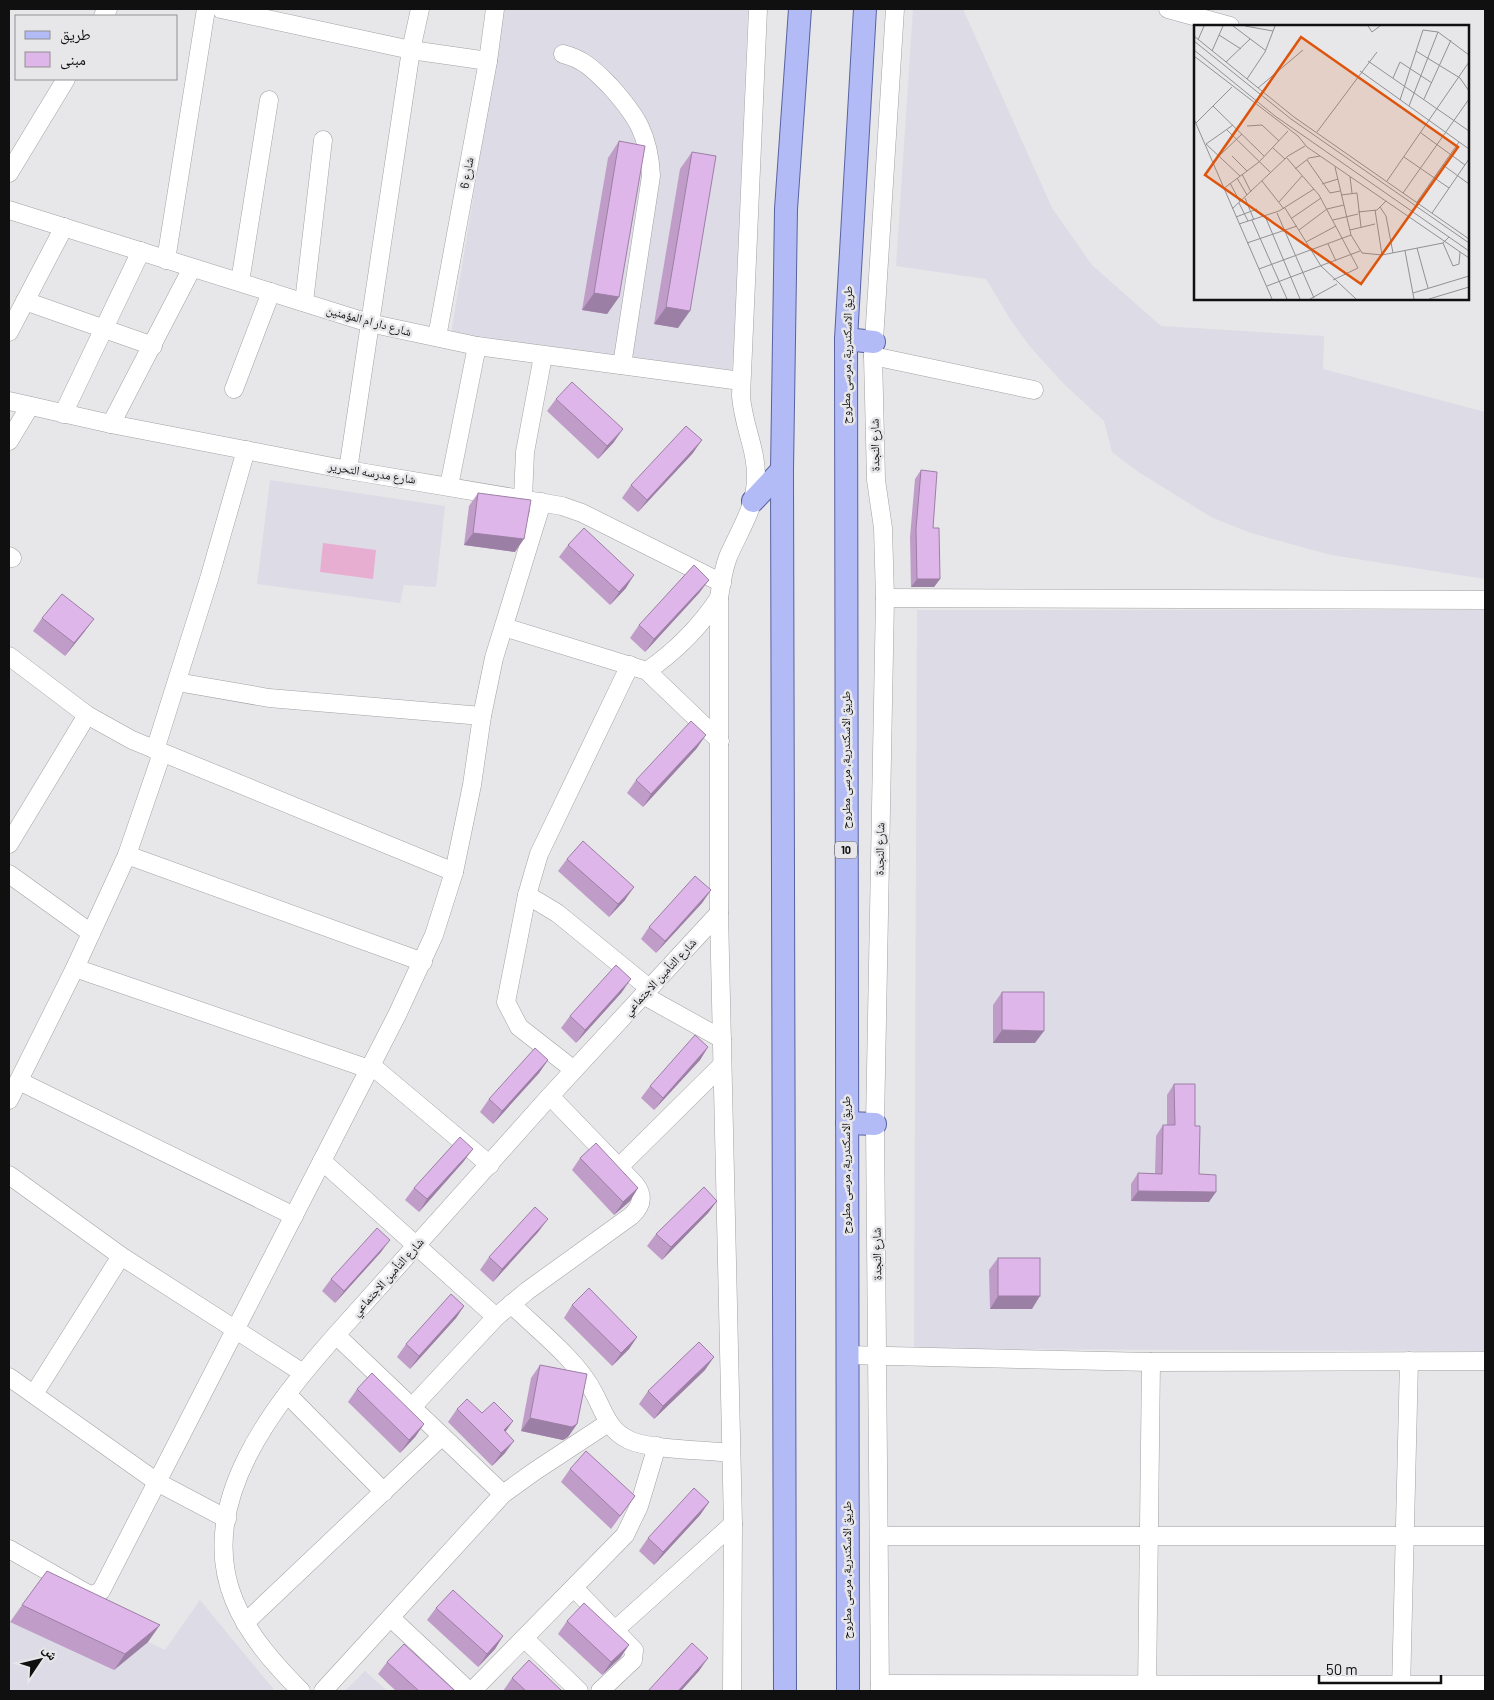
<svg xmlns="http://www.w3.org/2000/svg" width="1494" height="1700" font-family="Barlow,'Noto Naskh Arabic',sans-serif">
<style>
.built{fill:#dddbe5}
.green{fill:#e7aed2}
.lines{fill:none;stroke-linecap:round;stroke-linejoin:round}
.minor-casing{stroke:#a2a2a5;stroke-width:19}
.major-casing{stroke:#5862a1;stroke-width:24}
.minor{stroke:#fff;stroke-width:18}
.major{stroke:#b2bbf5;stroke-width:22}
.wall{fill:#c09dc9}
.shaded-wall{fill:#9c7fa4}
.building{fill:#dfb6ea;stroke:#9c7fa4}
.labels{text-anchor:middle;stroke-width:5;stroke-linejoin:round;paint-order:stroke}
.shield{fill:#e7e6e9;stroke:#515052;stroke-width:1}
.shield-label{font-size:11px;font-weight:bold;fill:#111011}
.street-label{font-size:12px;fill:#111011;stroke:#e7e6e9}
.inset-road{fill:none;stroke:#919093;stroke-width:1}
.view{fill:#dd550c;fill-opacity:0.15;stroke:#dd550c;stroke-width:2.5}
.inset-edge{fill:none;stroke:#111011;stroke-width:2.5}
</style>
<rect width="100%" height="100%" fill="#e7e6e9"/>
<!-- built -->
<g class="built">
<polygon points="504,9 748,9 734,354 731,371 451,334"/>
<polygon points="913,9 963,9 1052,208 1092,265 1161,326 1324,336 1323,369 1485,412 1485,579 1331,555 1251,533 1211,517 1137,471 1112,452 1104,421 1064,384 1032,349 1012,322 986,279 896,266"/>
<polygon points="270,480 445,506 436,587 404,585 400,603 257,584"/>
<polygon points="917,610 1485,610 1485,1351 914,1349"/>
<polygon points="35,1588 165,1650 200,1600 275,1691 9,1691 9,1624"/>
<polygon points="365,1671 387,1691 345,1691"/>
</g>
<!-- green -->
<polygon class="green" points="323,543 376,550 373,579 320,572"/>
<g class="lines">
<defs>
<g id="minor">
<polyline points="221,9 411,50 488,61"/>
<polyline points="1168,9 1230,26"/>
<polyline points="103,16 108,9"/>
<path d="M563,54c21,5 32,17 47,32 27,30 39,49 41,90l-29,189"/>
<polyline points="9,173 66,79"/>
<polyline points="9,210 369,323 477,346 741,381"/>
<polyline points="166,260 206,9"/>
<polyline points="240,282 269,100"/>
<polyline points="25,301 153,346"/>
<polyline points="304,302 323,140"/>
<polyline points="9,332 64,227"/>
<polyline points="437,337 488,61 495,9"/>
<polyline points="873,356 1034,390"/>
<polyline points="234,389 271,292"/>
<polyline points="9,401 111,424 348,470 562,506 582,513 722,583"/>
<polyline points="63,414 141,251"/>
<polyline points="111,424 192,268"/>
<polyline points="9,441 30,406"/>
<polyline points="348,470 411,50 420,9"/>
<polyline points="449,486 477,346"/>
<polyline points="523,498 525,452 543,356"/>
<polyline points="9,556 12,558"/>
<polyline points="885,598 1485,600"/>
<polyline points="504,627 647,671 720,741"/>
<polyline points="9,656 87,715 132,740 454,872"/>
<path d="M647,671c29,-20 52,-43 72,-73"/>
<polyline points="177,682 269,698 482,716"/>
<polyline points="155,750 209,579 246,450"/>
<polyline points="9,844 87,715"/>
<polyline points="127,855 423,962"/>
<polyline points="9,874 91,933"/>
<polyline points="527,895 557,913 649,988"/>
<polyline points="75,968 369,1069"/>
<polyline points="643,995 722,1039"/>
<polyline points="371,1065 490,1165"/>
<polyline points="574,1070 519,1027 506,1002 527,895 539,854 630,665"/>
<polyline points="19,1081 294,1216"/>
<polyline points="9,1100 75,968 127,855 162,753"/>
<polyline points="322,1161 496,1317"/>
<polyline points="619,1167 722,1065"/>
<polyline points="9,1175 121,1256 303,1373"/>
<path d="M511,1304c27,26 66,56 83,89 10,19 14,37 35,47 22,10 77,10 102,13"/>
<polyline points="336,1335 503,1494"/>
<polyline points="846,1355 1151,1362 1485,1361"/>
<polyline points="9,1377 157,1482 227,1519"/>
<polyline points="34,1394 121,1256"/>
<polyline points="287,1394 384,1492"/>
<path d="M412,1407l84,-90 31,-26 104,-75c11,-10 13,-20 4,-32l-85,-88"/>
<polyline points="880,1536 1485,1536"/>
<polyline points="9,1549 88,1594 92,1595 101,1591 397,1015 434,935 454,872 472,785 482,716 494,658 542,502"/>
<polyline points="574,1588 634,1650 633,1660 600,1691"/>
<polyline points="391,1618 469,1691"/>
<polyline points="245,1623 442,1436"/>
<polyline points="615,1630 733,1524"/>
<polyline points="524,1638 579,1691"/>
<polyline points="880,1684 1485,1685"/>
<path d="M301,1691c-26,-26 -53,-56 -67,-91 -40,-98 42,-197 102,-265l214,-239 169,-183"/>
<polyline points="323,1691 503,1494 535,1471 608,1423"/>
<polyline points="472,1691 625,1535 639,1506 657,1446"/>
<path d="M732,1691l1,-167 -14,-611v-315c2,-13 4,-28 9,-41 11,-26 27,-48 28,-78 1,-29 -13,-54 -15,-83l17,-387"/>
<polyline points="880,1691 875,1124 885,598 883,528 876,480 873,356 895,9"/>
<polyline points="1147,1691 1151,1362"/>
<polyline points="1401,1691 1409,1361"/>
</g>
<g id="major">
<polyline points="846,339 874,342"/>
<polyline points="753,501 782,470"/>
<polyline points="847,1123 875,1124"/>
<polyline points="785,1691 782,470 786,209 800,9"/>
<polyline points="848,1691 846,339 865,9"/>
</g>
</defs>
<!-- minor casing -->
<use href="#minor" class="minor-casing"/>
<!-- major casing -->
<use href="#major" class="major-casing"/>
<!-- minor -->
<use href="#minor" class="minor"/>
<!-- major -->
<use href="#major" class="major"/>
</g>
<!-- wall -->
<g class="wall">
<polygon points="619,141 619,297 607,314 582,310 608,158"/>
<polygon points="692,152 678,328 654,324 680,169"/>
<polygon points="556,399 614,442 598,459 547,411"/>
<polygon points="693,453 638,512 622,498 631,485"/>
<polygon points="921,470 933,528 940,579 934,587 911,587 910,537 915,479"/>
<polygon points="478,493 515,552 464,545 469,506"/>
<polygon points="568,545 626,588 610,605 559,557"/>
<polygon points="700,592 645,652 630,638 639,625"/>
<polygon points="42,618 85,631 65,656 33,631"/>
<polygon points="697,748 643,807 627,793 636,780"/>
<polygon points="567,859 625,900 609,917 558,871"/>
<polygon points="711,890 702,903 656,953 641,939 649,927"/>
<polygon points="622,992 576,1043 561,1028 570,1016"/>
<polygon points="1002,992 1035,1043 993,1043 993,1005"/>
<polygon points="708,1047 700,1060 654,1110 641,1098 650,1086"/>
<polygon points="548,1060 539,1073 493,1124 480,1112 489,1099"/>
<polygon points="1174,1084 1195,1126 1199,1174 1209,1202 1131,1201 1131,1184 1138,1173 1155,1174 1156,1136 1163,1125 1167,1125 1167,1095"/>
<polygon points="580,1158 638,1188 630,1201 614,1215 572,1170"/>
<polygon points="464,1161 419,1212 405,1200 414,1188"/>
<polygon points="717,1201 708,1213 662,1260 647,1246 656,1234"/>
<polygon points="539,1231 493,1282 480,1270 489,1257"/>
<polygon points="381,1252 335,1303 322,1291 331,1279"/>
<polygon points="998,1258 1032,1309 990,1309 989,1270"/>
<polygon points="572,1305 637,1337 629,1349 612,1366 564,1318"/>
<polygon points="464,1306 456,1318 410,1369 397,1357 406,1344"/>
<polygon points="540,1365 577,1424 568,1437 563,1440 521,1431 531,1378"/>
<polygon points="705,1370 654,1419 639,1404 648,1391"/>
<polygon points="357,1389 424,1424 415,1437 400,1453 348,1402"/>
<polygon points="457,1409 482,1413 505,1432 505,1453 492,1466 448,1422"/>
<polygon points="570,1469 635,1496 611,1529 561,1482"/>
<polygon points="709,1502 700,1515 654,1565 639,1551 648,1538"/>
<polygon points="22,1605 148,1642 114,1670 10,1622"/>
<polygon points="436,1608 503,1636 495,1649 478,1667 427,1620"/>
<polygon points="567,1621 629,1645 620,1658 602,1675 558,1634"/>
<polygon points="387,1662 453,1691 396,1691 378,1674"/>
<polygon points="512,1678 562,1691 503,1691"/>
</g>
<!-- shaded-wall -->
<g class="shaded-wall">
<polygon points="594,293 619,297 607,314 582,310"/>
<polygon points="666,307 690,311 678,328 654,324"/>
<polygon points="623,429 614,442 598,459 607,446"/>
<polygon points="702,440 693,453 638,512 647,500"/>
<polygon points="473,533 524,539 515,552 464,545"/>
<polygon points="634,575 626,588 610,605 619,592"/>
<polygon points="917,579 940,579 934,587 911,587"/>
<polygon points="709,580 700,592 645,652 654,639"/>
<polygon points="94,619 85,631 65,656 74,643"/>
<polygon points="706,735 697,748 643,807 651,794"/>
<polygon points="634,887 625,900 609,917 618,904"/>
<polygon points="711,890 702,903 656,953 665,941"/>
<polygon points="631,979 622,992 576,1043 585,1030"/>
<polygon points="1002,1030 1044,1031 1035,1043 993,1043"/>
<polygon points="708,1047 700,1060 654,1110 663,1098"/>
<polygon points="548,1060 539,1073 493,1124 502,1111"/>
<polygon points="473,1149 464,1161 419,1212 427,1199"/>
<polygon points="638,1188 630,1201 614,1215 623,1202"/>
<polygon points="1138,1191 1216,1192 1209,1202 1131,1201"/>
<polygon points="717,1201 708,1213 662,1260 671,1247"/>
<polygon points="548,1219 539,1231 493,1282 502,1269"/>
<polygon points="390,1240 381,1252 335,1303 344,1291"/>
<polygon points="998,1296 1040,1296 1032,1309 990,1309"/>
<polygon points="464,1306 456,1318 410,1369 419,1356"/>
<polygon points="637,1337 629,1349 612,1366 621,1353"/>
<polygon points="714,1357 705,1370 654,1419 663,1406"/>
<polygon points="530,1418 577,1424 568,1437 563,1440 521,1431"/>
<polygon points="513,1421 504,1434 504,1430"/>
<polygon points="424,1424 415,1437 400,1453 409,1440"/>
<polygon points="514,1441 505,1453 492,1466 501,1453"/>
<polygon points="709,1502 700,1515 654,1565 663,1552"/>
<polygon points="160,1625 148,1642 114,1670 125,1654"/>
<polygon points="503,1636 495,1649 478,1667 487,1654"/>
<polygon points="629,1645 620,1658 602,1675 611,1662"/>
<polygon points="708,1658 699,1671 681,1691 678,1691"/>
</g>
<!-- building -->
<g class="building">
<polygon points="619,141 645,146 619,297 594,293"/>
<polygon points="692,152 716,156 690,311 666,307"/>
<polygon points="572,382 623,429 607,446 556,399"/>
<polygon points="686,426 702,440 647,500 631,485"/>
<polygon points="921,470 937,472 933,528 939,528 940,579 917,579 916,529"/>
<polygon points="478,493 531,500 524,539 473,533"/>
<polygon points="584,528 634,575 619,592 568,545"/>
<polygon points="694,565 709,580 654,639 639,625"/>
<polygon points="62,594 94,619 74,643 42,618"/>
<polygon points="691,721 706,735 651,794 636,780"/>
<polygon points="583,841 634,887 618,904 567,859"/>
<polygon points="695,876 711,890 665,941 649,927"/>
<polygon points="616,965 631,979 585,1030 570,1016"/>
<polygon points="1002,992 1044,992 1044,1031 1002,1030"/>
<polygon points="695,1035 708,1047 663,1098 650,1086"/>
<polygon points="535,1048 548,1060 502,1111 489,1099"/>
<polygon points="1174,1084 1195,1084 1195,1126 1200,1126 1199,1174 1216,1175 1216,1192 1138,1191 1138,1173 1162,1174 1163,1125 1175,1125"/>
<polygon points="460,1137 473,1149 427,1199 414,1188"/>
<polygon points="596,1143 638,1188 623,1202 580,1158"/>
<polygon points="704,1187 717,1201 671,1247 656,1234"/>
<polygon points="535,1207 548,1219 502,1269 489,1257"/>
<polygon points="377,1228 390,1240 344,1291 331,1279"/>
<rect x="998" y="1258" width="42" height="38"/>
<polygon points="589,1288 637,1337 621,1353 572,1305"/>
<polygon points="451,1294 464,1306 419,1356 406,1344"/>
<polygon points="699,1342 714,1357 663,1406 648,1391"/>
<polygon points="540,1365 587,1374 577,1424 572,1427 530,1418"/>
<polygon points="372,1373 424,1424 409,1440 357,1389"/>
<polygon points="467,1399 482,1413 494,1402 513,1421 504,1430 514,1441 501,1453 457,1409"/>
<polygon points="586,1451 635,1496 620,1516 570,1469"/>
<polygon points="694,1488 709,1502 663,1552 648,1538"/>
<polygon points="47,1571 160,1625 125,1654 22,1605"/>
<polygon points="453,1590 503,1636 487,1654 436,1608"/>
<polygon points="584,1603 629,1645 611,1662 567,1621"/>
<polygon points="692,1643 708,1658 678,1691 648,1691"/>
<polygon points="404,1644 454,1690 453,1691 419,1691 387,1662"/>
<polygon points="529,1660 562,1691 526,1691 512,1678"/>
</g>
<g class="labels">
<!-- shield labels -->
<rect class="shield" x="835" y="841.5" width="22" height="17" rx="4"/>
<g class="shield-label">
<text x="846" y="854">10</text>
</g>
<!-- street labels -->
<g class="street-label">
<text transform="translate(467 173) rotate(-80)" y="4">شارع 6</text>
<text transform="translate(369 321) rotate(15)" y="4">شارع دار ام المؤمنين</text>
<text transform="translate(847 355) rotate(-89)" y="4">طريق الاسكندرية, مرسى مطروح</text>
<text transform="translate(875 445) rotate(-91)" y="4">شارع النجدة</text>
<text transform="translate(372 473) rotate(9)" y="4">شارع مدرسه التحرير</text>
<text transform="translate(846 760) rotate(-90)" y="4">طريق الاسكندرية, مرسى مطروح</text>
<text transform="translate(880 849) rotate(-89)" y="4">شارع النجدة</text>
<text transform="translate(660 977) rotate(-47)" y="4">شارع التأمين الاجتماعي</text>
<text transform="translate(846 1165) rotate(-90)" y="4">طريق الاسكندرية, مرسى مطروح</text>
<text transform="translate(877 1254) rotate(-91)" y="4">شارع النجدة</text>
<text transform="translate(388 1277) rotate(-48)" y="4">شارع التأمين الاجتماعي</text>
<text transform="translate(847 1570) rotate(-90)" y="4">طريق الاسكندرية, مرسى مطروح</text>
</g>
</g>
<!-- overview -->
<g transform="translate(1194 25)">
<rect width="275" height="275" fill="#e7e6e9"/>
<path class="inset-road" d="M39,1l32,24M51,1l28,5M174,1l4,6 8,-6M25,10l22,14M0,11l100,81 175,122M4,15l6,-14M0,16l97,78 178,124M0,25l81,66 194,135M18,26l11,-25M222,26l44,27 9,13M0,31l104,80 9,11 162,111M174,36l101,70M32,37l24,-23M166,46l109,78M199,53l7,-16 32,21M53,54l18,-27 10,-26M64,63l45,-38M230,74l27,-59M206,75l23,-70 15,2 31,23M19,81l51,50M215,81l29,-74M0,94l78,180M2,98l36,-36M53,101l15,-1 17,16M33,105l44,43M123,107l60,-80M227,108l44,32M12,119l34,32M12,119l27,-19M79,123l12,11M25,131l23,-22M38,131l15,15M92,132l33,38 39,73 -25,12M210,132l45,31M113,135l23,33 10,-2M249,140l26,19M141,142l16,68 11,18 20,2 61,-12 6,-6M101,144l14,-11 11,-2M48,149l9,18M156,152l2,16M43,153l10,17M68,156l22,28M193,156l82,-119M36,158l10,19M128,159l16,-5M29,164l36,-27 29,-31M209,168l66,-94M147,170l16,-2 4,34M51,173l9,22M85,177l23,-26M223,177l42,-60M45,178l9,18M186,182l6,9 7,37M91,183l36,58 35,33M38,184l56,-53 17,-10M133,184l17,-4M181,185l7,45M164,187l19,-2 9,-9M83,188l37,85M238,188l37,-54M71,191l35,83M42,192l21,-8M98,193l29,-20M58,195l35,79M139,195l25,-6M45,199l40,-13 35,-22M105,205l28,-21M156,205l25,-6M112,217l30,-16M53,218l50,-17M249,218l10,23 6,-2 1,-12M134,219l8,17M223,223l11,40M211,226l9,48M65,244l92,-34M73,261l93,-35M219,268l56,-17M116,274l27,-15M235,274l40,-12"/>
<path class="view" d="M107,12l157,110 -97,137 -156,-109z"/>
<rect width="275" height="275" class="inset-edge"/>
</g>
<!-- border -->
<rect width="1494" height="1700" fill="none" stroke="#111011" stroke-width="20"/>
<!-- legend -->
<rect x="15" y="15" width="162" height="65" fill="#e7e6e9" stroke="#919093"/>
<rect x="25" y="31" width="25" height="8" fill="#b2bbf5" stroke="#919093"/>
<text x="60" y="40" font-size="15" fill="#111011">طريق</text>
<rect x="25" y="52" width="25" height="15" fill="#dfb6ea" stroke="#919093"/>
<text x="60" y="65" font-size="15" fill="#111011">مبنى</text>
<!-- north arrow -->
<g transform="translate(40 1660) rotate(55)" stroke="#e7e6e9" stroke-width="4" paint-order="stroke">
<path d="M0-4L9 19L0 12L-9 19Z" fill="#111011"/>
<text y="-8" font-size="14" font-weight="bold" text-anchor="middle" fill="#111011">ش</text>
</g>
<!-- scale -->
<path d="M1319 1675v8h122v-8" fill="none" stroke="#111011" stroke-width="2.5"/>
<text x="1326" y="1675" font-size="15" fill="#111011" stroke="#e7e6e9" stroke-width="4" paint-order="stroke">50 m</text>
</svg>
